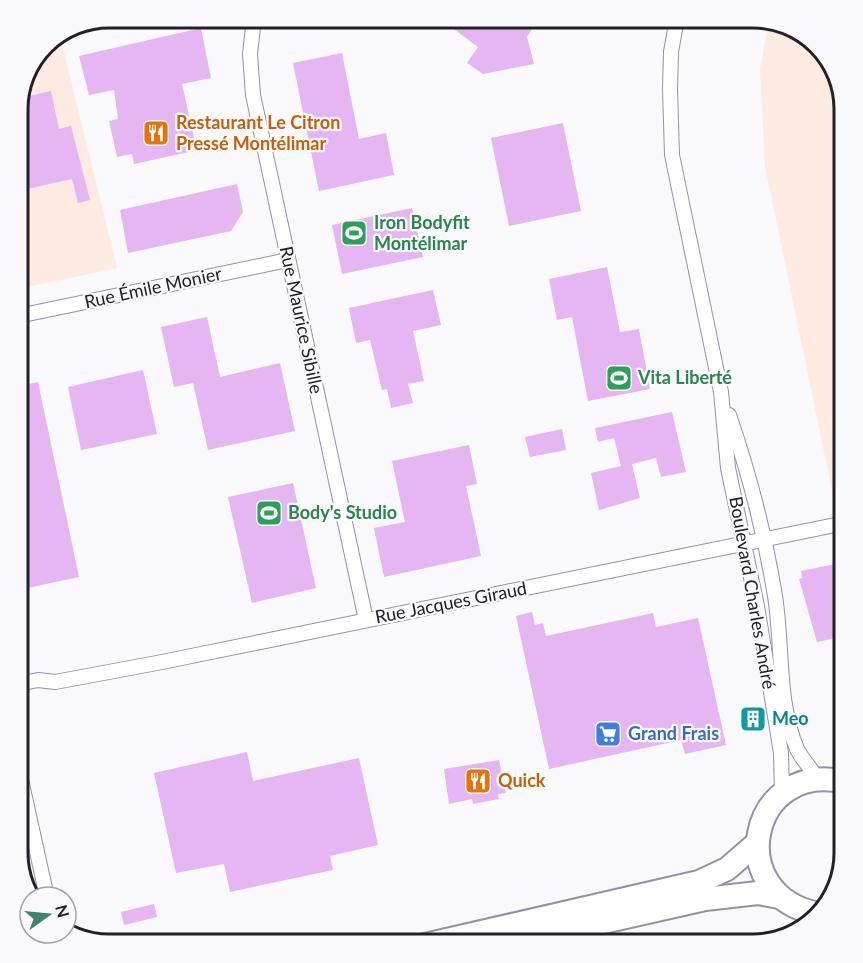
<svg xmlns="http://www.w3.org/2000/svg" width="863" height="963" font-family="Lato,sans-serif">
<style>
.industrial{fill:#feebe2}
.building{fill:#e5b6f1}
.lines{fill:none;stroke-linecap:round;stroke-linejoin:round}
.minor-casing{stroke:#9791a3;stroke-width:16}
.primary-casing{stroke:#9791a3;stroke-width:26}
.minor{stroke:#fff;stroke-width:14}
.primary{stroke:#fff;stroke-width:22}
.labels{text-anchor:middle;stroke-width:4.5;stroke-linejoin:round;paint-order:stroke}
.food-label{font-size:18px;font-weight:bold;fill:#c56008;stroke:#faf9fc;text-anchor:start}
.leisure-label{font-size:18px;font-weight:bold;fill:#27864d;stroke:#faf9fc;text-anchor:start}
.street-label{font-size:18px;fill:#232027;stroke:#faf9fc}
.culture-label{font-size:18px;font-weight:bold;fill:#0d838f;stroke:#faf9fc;text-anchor:start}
.shop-label{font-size:18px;font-weight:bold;fill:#366cbe;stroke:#faf9fc;text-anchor:start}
.rim{fill:none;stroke:#232027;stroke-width:3}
</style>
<rect width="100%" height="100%" fill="#faf9fc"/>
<!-- industrial -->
<g class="industrial">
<polygon points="769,21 794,28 826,53 845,109 845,503 835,505 765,166 760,69"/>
<polygon points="60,36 117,268 18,289 18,103 49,41"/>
</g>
<!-- building -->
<g class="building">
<polygon points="439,18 539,18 527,37 534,64 483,74 467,63 478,47"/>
<polygon points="201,28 211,78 182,84 195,142 187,143 189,152 134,164 132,154 117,157 109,121 118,119 114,90 89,95 79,56"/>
<polygon points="342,53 359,139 386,133 394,175 319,191 293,63"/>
<polygon points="51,91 59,129 71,126 90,200 78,203 72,179 18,191 18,103 20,98"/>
<polygon points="563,123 581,211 509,226 491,138"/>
<polygon points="237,184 243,212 231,231 128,253 120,210"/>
<polygon points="412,208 423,257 342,274 332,225"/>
<polygon points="607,267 620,332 639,329 650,389 588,401 572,317 557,320 549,279"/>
<polygon points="433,290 441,325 413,331 424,381 408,384 413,403 391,408 387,389 382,390 370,340 356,343 349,308"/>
<polygon points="207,317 220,377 280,363 295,431 208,450 193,383 174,387 161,327"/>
<polygon points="143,370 157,434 81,450 68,387"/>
<polygon points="38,382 79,577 18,590 18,386"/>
<polygon points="672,412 686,472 661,477 656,458 632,464 640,498 599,510 591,473 621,466 614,438 598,442 595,428"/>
<polygon points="562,429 566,450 530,457 525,437"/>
<polygon points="469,445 477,484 466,486 481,556 384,577 374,528 405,522 392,461"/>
<polygon points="293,483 316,588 252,603 228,497"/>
<polygon points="845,562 845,574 833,577 845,636 817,642 799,579 802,578 801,571"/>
<polygon points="532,612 535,625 543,623 546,636 653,613 656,627 698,618 726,745 685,754 681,740 549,769 516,616"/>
<polygon points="247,752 253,781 359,758 378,845 330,856 333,870 230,892 224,864 176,873 154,773"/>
<polygon points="499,760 506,793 498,794 499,799 473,804 472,799 449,804 444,769"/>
<polygon points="154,904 157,917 124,925 121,912"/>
</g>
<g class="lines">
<defs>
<g id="minor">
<polyline points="254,18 250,54 253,95 366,620"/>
<polyline points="677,18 671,52 670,89 672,155 721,392 728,468 757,606 781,753 782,794"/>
<polyline points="18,316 288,260"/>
<path d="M729,415c20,58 36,120 46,181 8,50 2,106 22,153 5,10 14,20 21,30"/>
<polyline points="18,684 38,680 55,682 157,663 845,523"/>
<polyline points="18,766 47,897"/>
</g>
<g id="primary">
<path d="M819,914c-98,-18 -70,-155 26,-132"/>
<polyline points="425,945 699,882 727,869 757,843"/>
<polyline points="502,945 705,899 758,893 779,897"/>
</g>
</defs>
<!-- minor casing -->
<use href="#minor" class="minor-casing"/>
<!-- primary casing -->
<use href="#primary" class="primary-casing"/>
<!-- minor -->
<use href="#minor" class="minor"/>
<!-- primary -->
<use href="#primary" class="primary"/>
</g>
<!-- icons -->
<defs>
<symbol id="restaurant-square" viewBox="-11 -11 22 22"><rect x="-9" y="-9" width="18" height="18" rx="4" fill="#e8710a" stroke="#faf9fc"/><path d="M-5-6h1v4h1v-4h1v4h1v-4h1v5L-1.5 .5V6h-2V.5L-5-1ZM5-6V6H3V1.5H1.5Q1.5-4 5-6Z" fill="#fff"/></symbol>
<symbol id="stadium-square" viewBox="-11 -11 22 22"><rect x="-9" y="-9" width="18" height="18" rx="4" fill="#2e9e5b" stroke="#faf9fc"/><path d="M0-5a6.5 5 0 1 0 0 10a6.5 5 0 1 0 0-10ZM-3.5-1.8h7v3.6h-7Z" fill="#fff"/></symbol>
<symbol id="building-square" viewBox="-11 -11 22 22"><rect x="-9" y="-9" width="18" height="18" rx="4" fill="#0f9aa8" stroke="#faf9fc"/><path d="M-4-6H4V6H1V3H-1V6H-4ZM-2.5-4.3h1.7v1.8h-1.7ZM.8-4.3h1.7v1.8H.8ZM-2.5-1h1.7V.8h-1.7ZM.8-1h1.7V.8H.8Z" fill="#fff"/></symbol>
<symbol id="supermarket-square" viewBox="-11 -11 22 22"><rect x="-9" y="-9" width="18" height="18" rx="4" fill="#3f7fe0" stroke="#faf9fc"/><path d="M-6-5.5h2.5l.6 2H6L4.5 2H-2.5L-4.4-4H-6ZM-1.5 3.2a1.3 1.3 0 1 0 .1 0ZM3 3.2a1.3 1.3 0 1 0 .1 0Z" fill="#fff"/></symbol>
</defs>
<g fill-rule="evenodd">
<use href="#restaurant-square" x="141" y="118" width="30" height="30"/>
<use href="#stadium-square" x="339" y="218" width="30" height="30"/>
<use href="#stadium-square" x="604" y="363" width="30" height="30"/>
<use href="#stadium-square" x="254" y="498" width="30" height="30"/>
<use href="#building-square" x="738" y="704" width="30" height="30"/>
<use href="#supermarket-square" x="593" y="719" width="30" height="30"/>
<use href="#restaurant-square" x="463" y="766" width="30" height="30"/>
</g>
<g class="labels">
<!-- food labels -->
<g class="food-label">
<text x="176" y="129">Restaurant Le Citron<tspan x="176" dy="21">Pressé Montélimar</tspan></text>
<text x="498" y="787">Quick</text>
</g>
<!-- leisure labels -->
<g class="leisure-label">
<text x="374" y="229">Iron Bodyfit<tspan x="374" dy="21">Montélimar</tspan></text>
<text x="638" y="384">Vita Liberté</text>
<text x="288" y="519">Body's Studio</text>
</g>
<!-- street labels -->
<g class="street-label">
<text transform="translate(153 288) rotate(-12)" y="6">Rue Émile Monier</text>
<text transform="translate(301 320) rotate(78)" y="6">Rue Maurice Sibille</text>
<text transform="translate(752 593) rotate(80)" y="6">Boulevard Charles André</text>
<text transform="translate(451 603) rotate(-11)" y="6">Rue Jacques Giraud</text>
</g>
<!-- culture labels -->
<g class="culture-label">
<text x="772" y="725">Meo</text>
</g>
<!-- shop labels -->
<g class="shop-label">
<text x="628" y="740">Grand Frais</text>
</g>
</g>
<!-- crop -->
<path d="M0 0H863V963H0ZM109 28H753A81 81 0 0 1 834 109V853A81 81 0 0 1 753 934H109A81 81 0 0 1 28 853V109A81 81 0 0 1 109 28Z" fill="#faf9fc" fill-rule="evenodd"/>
<path class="rim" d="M109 28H753A81 81 0 0 1 834 109V853A81 81 0 0 1 753 934H109A81 81 0 0 1 28 853V109A81 81 0 0 1 109 28Z"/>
<!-- north arrow -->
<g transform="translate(48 915) rotate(75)"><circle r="28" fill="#faf9fc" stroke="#a4a2a7" stroke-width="1.5"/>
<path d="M0-4.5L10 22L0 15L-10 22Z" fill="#41816f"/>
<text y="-9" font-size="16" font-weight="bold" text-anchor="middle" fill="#232027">N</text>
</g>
</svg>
